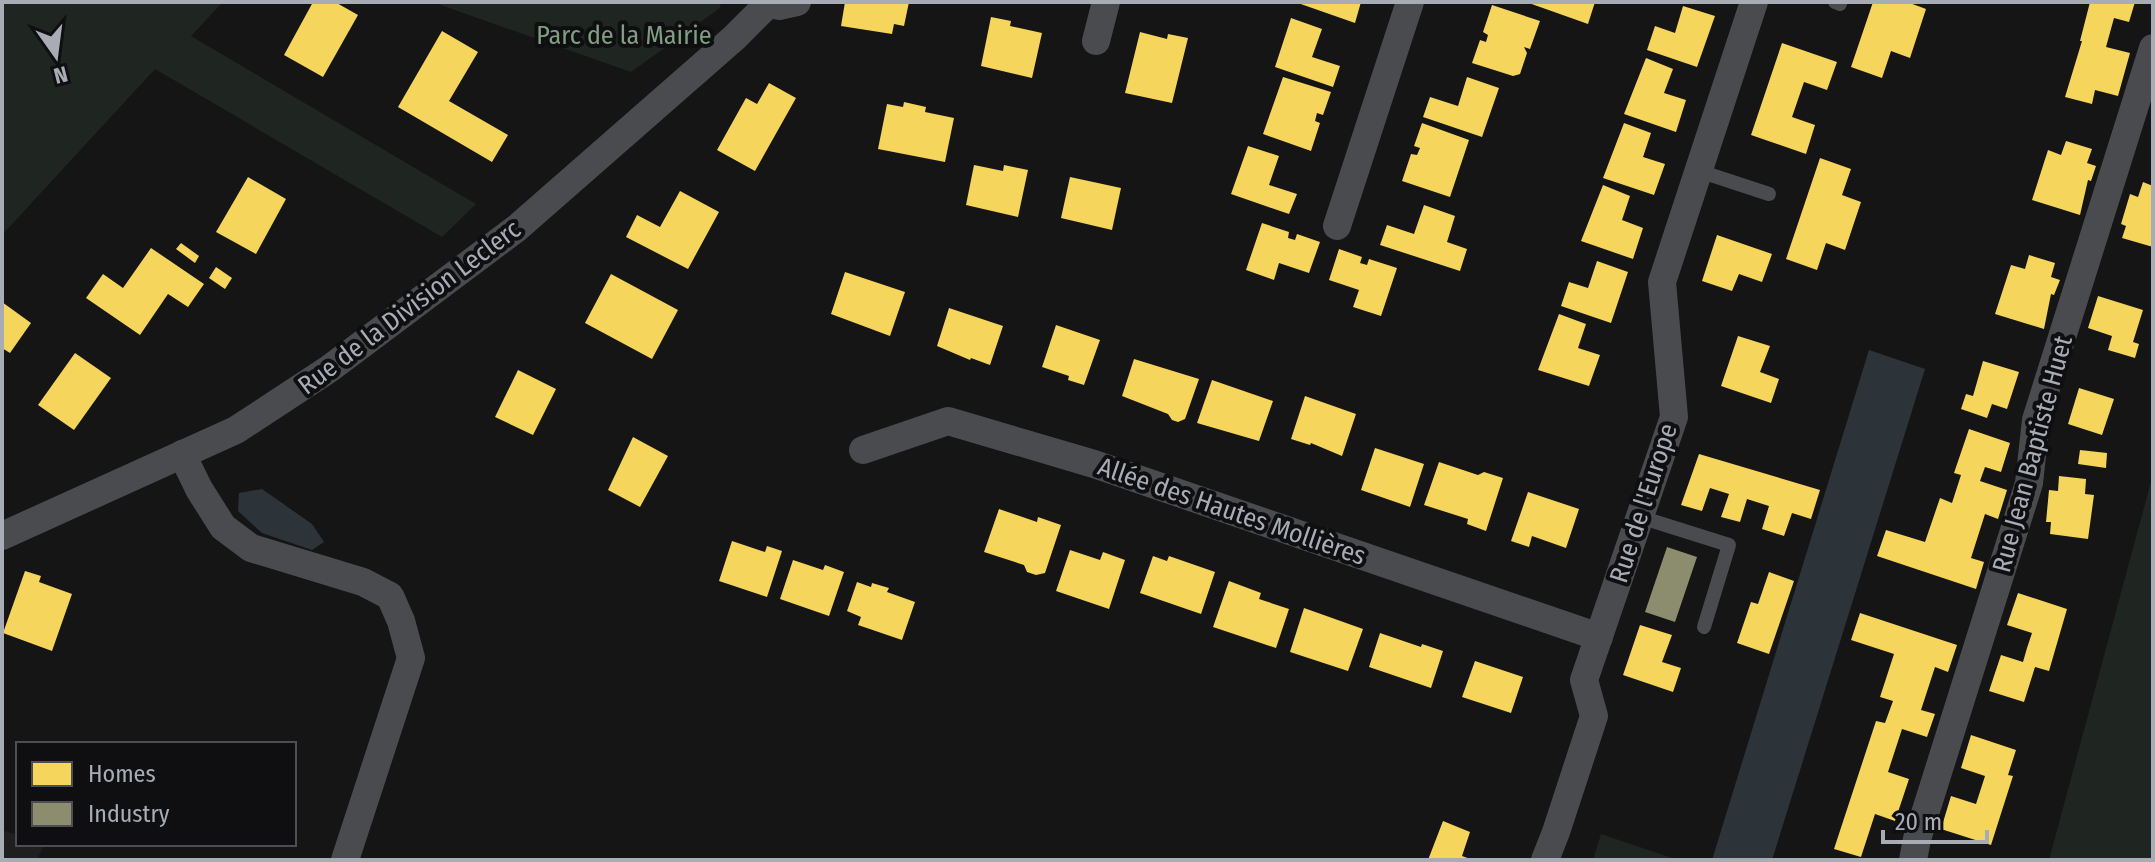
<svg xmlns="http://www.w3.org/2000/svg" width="2155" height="862" font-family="'Fira Sans Condensed',sans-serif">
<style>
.built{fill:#1f1f21}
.green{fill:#1f2520}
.water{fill:#2d3439}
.homes{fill:#f6d55c}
.industry{fill:#8c8c6e}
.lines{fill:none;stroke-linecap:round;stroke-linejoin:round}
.service{stroke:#4a4b4e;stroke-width:14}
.minor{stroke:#4a4b4e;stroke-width:28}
.labels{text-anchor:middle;stroke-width:8;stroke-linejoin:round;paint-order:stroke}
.park-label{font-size:26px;fill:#809e82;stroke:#0f0f11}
.street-label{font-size:26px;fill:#a7acb5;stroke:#0f0f11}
</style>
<rect width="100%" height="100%" fill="#151515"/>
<!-- built -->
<polygon class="built" points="2,830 18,835 18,844 44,845 37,860 2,860"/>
<!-- green -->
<g class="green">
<polygon points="2,2 223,2 191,36 476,204 442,237 155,69 2,235"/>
<polygon points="432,2 721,2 720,8 631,72"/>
<polygon points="2153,474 2153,860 2049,860"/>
<polygon points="1601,834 1678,860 1593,860"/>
</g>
<!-- water -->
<g class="water">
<polygon points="1869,350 1925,369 1772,860 1712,860"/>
<polygon points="262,489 312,524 324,542 312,550 262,533 238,511 239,493"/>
</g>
<!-- homes -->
<g class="homes">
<polygon points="313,2 335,2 358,15 323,77 284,55"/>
<polygon points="845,2 909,2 904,26 894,24 892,34 841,26"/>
<polygon points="1295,2 1361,2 1355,23"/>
<polygon points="1526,2 1595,2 1588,24"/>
<polygon points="1873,2 1907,2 1926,9 1910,58 1891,51 1882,78 1851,67"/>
<polygon points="2090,2 2135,2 2129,22 2114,18 2106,47 2130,53 2118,96 2095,90 2092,104 2065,97 2082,41 2080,41"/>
<polygon points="1492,5 1540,21 1530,49 1524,47 1527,53 1520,74 1513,76 1472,63 1480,40 1486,42 1488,35 1483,32"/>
<polygon points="1683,6 1715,16 1697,67 1647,50 1655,26 1675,33"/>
<polygon points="991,17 1011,21 1010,26 1042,33 1032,78 981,66"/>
<polygon points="1291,18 1322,29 1312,57 1340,66 1333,87 1275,67"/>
<polygon points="442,31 478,52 449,101 508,135 492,162 398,107"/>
<polygon points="1140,32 1167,39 1168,34 1188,38 1172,103 1125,93"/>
<polygon points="1782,43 1837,62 1827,90 1804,82 1792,117 1815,125 1806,154 1751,135"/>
<polygon points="1646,58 1673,69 1664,93 1686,100 1676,132 1624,114"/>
<polygon points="1283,77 1331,92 1323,115 1317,113 1315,121 1320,123 1311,151 1263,134"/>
<polygon points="1467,77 1499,88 1482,137 1423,117 1430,97 1458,106"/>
<polygon points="769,83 796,98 755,171 717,150 746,98 757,104"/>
<polygon points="904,102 926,107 925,112 954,118 945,162 878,149 887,104 903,107"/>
<polygon points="1422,123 1469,140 1450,197 1402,181 1411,154 1417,155 1420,148 1414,146"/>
<polygon points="1624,123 1651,133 1643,157 1665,164 1654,195 1603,178"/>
<polygon points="2066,141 2092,149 2087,163 2096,166 2091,181 2088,180 2080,215 2032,200 2048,150 2061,155"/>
<polygon points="1248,146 1279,156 1269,185 1297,194 1289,214 1231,194"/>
<polygon points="1820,158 1851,169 1842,195 1861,202 1845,250 1826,243 1817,270 1786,259"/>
<polygon points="974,165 1003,171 1004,165 1028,170 1018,217 966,205"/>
<polygon points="248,177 286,199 256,254 216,232"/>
<polygon points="1070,177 1121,188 1112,230 1061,218"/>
<polygon points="2143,182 2153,186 2153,247 2122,238 2126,226 2121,224 2130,194 2138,197"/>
<polygon points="1603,185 1630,196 1622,220 1643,228 1633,259 1581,241"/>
<polygon points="680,191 719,212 688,269 626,237 637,215 660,227"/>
<polygon points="1424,205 1455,216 1447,242 1467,249 1460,271 1380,245 1387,225 1414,234"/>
<polygon points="1262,223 1289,232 1288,238 1295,240 1297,234 1320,242 1309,273 1279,263 1274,280 1246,270"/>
<polygon points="1717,235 1772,254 1762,282 1739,274 1732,291 1702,281"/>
<polygon points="181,243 199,256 195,263 176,249"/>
<polygon points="151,248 204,284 188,307 168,294 140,335 86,298 103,274 123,288"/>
<polygon points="1339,249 1362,257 1360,263 1367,265 1369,259 1397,268 1381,316 1353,307 1359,290 1329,280"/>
<polygon points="2029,255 2055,263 2051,277 2060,280 2054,295 2051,294 2044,329 1995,314 2011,265 2025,269"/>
<polygon points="1597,261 1628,272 1611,323 1561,306 1569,282 1588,288"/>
<polygon points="216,267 232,278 225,289 209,278"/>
<polygon points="845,272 905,292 890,336 831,314"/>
<polygon points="611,274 678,310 652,359 585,323"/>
<polygon points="2098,296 2143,310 2133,342 2139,344 2135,358 2108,350 2112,336 2088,328"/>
<polygon points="2,302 31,323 10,353 2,348"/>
<polygon points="949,308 1003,326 990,365 971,358 970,360 937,346"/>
<polygon points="1559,314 1586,324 1578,348 1600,355 1589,386 1538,370"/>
<polygon points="1056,325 1100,340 1084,385 1068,380 1069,376 1042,367"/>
<polygon points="1738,336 1770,346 1760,372 1779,379 1771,403 1721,386"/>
<polygon points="75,353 111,378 74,430 38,405"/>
<polygon points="1134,359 1199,379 1185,419 1178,422 1172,420 1168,414 1122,396"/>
<polygon points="1983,361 2019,372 2007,409 1992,404 1987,418 1961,409 1966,394 1973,396"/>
<polygon points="518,370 556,389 533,435 495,417"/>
<polygon points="1212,380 1273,401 1259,441 1197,423"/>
<polygon points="2079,388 2114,399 2102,435 2068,424"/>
<polygon points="1305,396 1356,414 1342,456 1311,443 1310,445 1291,439"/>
<polygon points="1969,429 2010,443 2001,472 1985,467 1980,481 2007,490 1998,519 1985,514 1971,558 1984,562 1976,589 1877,556 1886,530 1925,542 1940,498 1952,503 1961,475 1954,473"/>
<polygon points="633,437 668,456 640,507 608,490"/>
<polygon points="1375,448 1424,464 1410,507 1361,490"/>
<polygon points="2080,450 2107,453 2106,468 2078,464"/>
<polygon points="1699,454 1820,490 1811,519 1792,513 1784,536 1762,529 1769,506 1747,499 1740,522 1721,517 1729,494 1710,488 1702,511 1681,505"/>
<polygon points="1439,462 1478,475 1484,472 1503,478 1486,531 1467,524 1468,519 1424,505"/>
<polygon points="2059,476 2086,479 2085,494 2094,495 2088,539 2050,534 2051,522 2046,522 2049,490 2058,491"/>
<polygon points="1528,492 1579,509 1566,548 1532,536 1529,547 1511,541"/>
<polygon points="999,509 1037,522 1038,517 1061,525 1045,573 1036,575 1027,572 1024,565 984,552"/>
<polygon points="732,541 765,552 767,546 782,551 767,597 719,581"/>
<polygon points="1070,550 1100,560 1103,552 1125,560 1109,609 1056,591"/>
<polygon points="1153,556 1167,561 1169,556 1215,572 1201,614 1140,593"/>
<polygon points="793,560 823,570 825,565 844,572 829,616 780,599"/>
<polygon points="25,571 41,576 39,582 72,594 52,651 3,633"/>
<polygon points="1769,572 1794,581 1769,654 1737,643 1751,602 1758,604"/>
<polygon points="1229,581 1261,593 1259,599 1289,609 1276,648 1213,627"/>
<polygon points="857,582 871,587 872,583 889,588 887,592 915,602 902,640 858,625 861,617 847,611"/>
<polygon points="2018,593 2067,609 2049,671 2035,667 2024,702 1989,691 2001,655 2023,662 2027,648 2032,633 2007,625"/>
<polygon points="1304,608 1363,629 1348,671 1290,652"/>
<polygon points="1860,613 1957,645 1948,672 1935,667 1921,710 1935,714 1927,737 1902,729 1888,772 1909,779 1895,821 1875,814 1861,857 1834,849 1876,721 1885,723 1893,701 1880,697 1894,654 1851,640"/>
<polygon points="1640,625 1672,635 1662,662 1681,668 1673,692 1623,675"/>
<polygon points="1380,633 1421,647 1422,644 1443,651 1431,688 1369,667"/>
<polygon points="1475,661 1523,677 1511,713 1462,697"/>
<polygon points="1971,735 2016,750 2008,775 2013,776 1991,845 1941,829 1951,796 1976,804 1985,776 1961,768"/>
<polygon points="1443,821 1470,832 1462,856 1473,860 1428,860"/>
</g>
<!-- industry -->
<polygon class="industry" points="1667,547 1697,557 1675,622 1645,612"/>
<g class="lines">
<!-- service -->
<g class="service">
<polyline points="1835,2 1840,4"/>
<polyline points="1699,171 1769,194"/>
<polyline points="1640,517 1729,545 1704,627"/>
</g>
<!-- minor -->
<g class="minor">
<polyline points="764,2 779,6 797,2"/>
<polyline points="1096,41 1106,2"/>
<polyline points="1337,226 1410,2"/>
<polyline points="863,450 948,421 1094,464 1599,637"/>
<polyline points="182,454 199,489 223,527 251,548 363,582 390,596 401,621 411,658 345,860"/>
<polyline points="2,536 236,430 329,369 517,228 734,38 768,4"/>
<polyline points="1545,860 1556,832 1594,716 1584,680 1674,417 1662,282 1754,2"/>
<polyline points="1913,860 1917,839 2029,483 2036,420 2153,48"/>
</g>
</g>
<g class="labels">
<!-- park labels -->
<g class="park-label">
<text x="624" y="44">Parc de la Mairie</text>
</g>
<!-- street labels -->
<g class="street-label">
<text transform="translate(409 307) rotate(-37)" y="9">Rue de la Division Leclerc</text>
<text transform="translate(2032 454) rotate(-75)" y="9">Rue Jean Baptiste Huet</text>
<text transform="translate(1643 503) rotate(-72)" y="9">Rue de l'Europe</text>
<text transform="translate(1232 511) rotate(19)" y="9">Allée des Hautes Mollières</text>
</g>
</g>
<!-- border -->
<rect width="2155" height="862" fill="none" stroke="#a7acb5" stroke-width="8"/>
<!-- legend -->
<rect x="16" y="742" width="280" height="104" fill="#0f0f11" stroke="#4c4e53" stroke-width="2"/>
<rect x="32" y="762" width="40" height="24" fill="#f6d55c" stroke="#4c4e53" stroke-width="2"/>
<text x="88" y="782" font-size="24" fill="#a7acb5">Homes</text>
<rect x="32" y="802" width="40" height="24" fill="#8c8c6e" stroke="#4c4e53" stroke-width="2"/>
<text x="88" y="822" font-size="24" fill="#a7acb5">Industry</text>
<!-- north arrow -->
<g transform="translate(56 56) rotate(166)" stroke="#0f0f11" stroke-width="6" paint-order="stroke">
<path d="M0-6L14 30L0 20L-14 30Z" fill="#a7acb5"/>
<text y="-12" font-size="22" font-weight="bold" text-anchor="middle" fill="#a7acb5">N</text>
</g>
<!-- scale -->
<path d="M1883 830v12h104v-12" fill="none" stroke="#a7acb5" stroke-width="4"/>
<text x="1895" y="830" font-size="24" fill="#a7acb5" stroke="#0f0f11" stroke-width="6" paint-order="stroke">20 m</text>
</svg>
